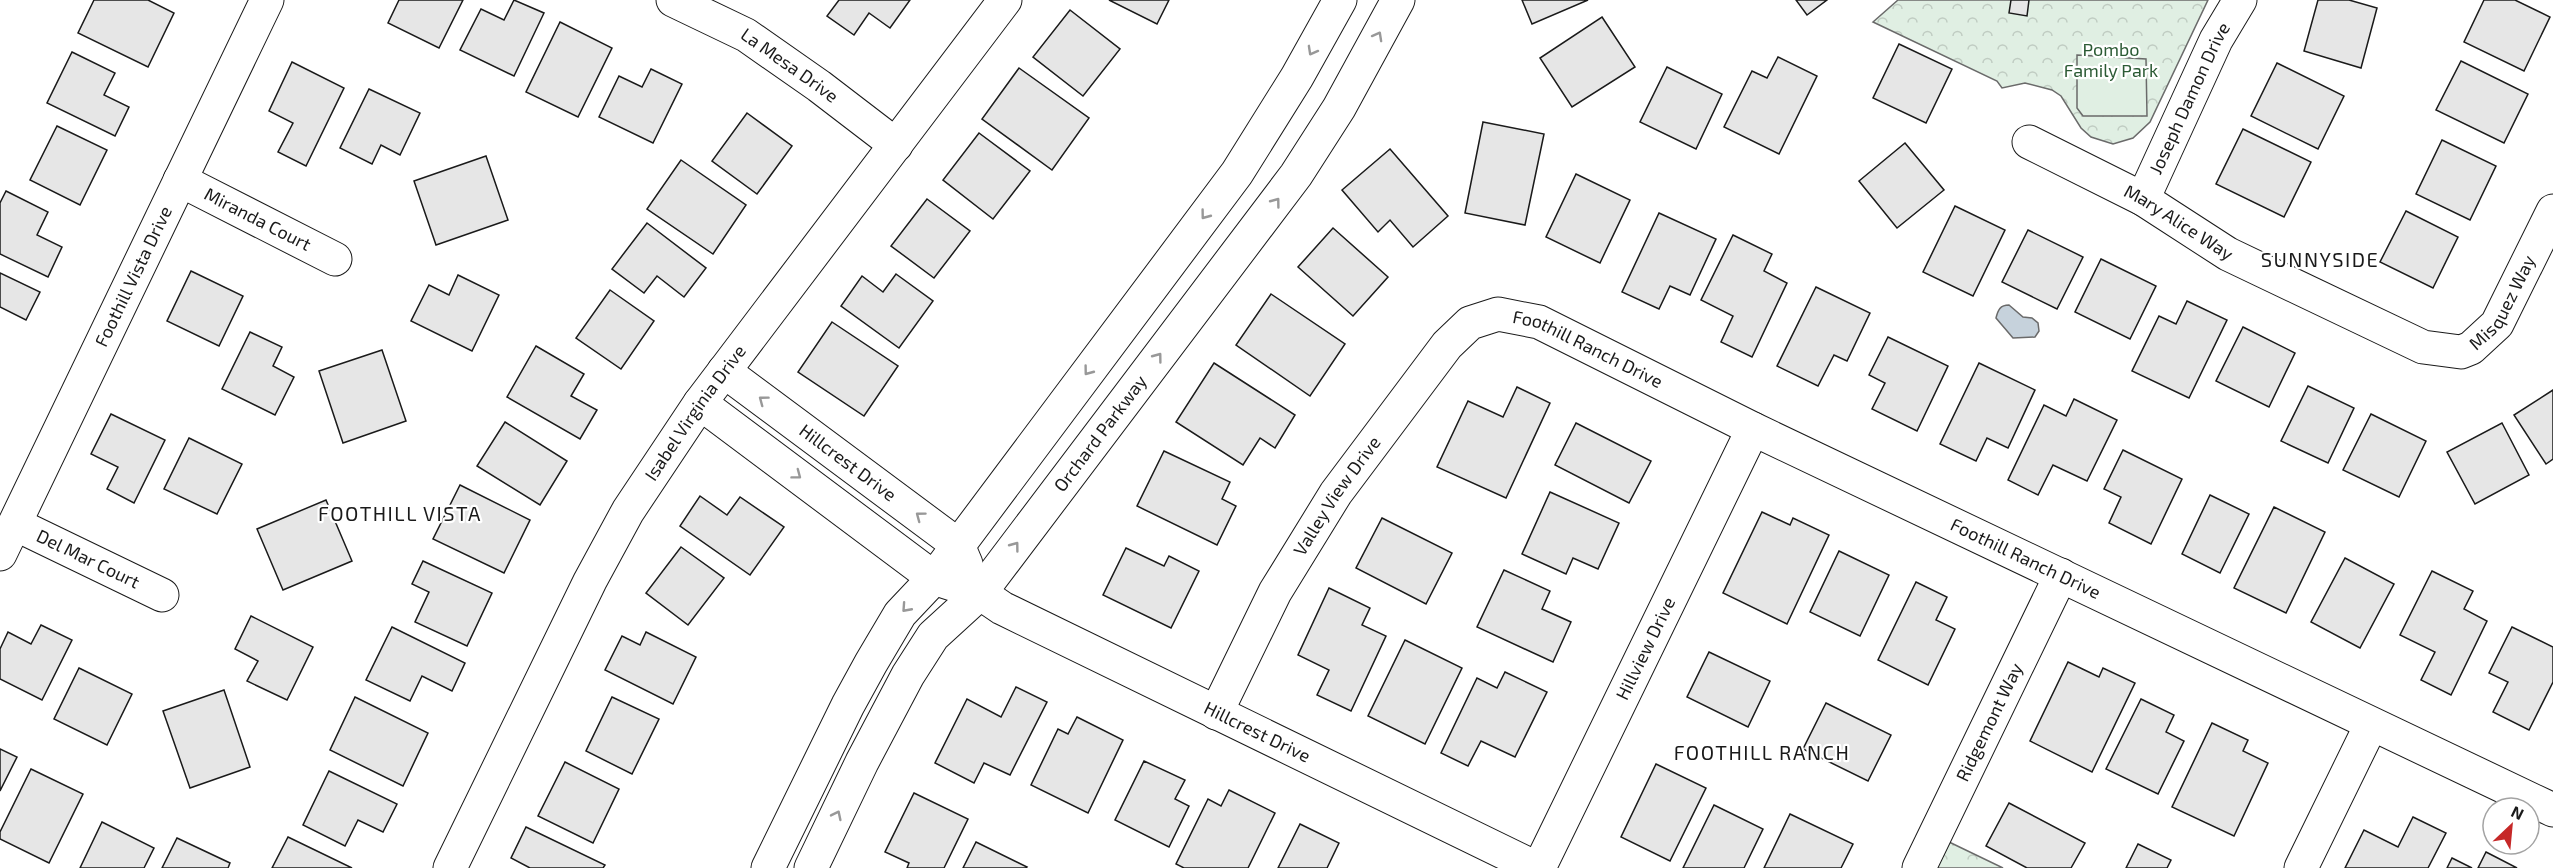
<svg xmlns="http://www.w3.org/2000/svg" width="2553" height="868" font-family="'Exo 2',sans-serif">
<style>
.park{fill:url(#park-crowns);stroke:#6a6a6a;stroke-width:1.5}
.pitch{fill:#e0efe3;stroke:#6a6a6a;stroke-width:1.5}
.water{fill:#c6d2dc;stroke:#6a6a6a;stroke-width:1.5}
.building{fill:#e6e6e6;stroke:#1a1a1a;stroke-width:1.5}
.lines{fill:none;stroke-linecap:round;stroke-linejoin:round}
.minor-casing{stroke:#1a1a1a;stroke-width:35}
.minor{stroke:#fff;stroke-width:33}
.oneway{stroke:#989898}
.labels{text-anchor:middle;stroke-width:4.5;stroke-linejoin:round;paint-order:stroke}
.park-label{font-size:18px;fill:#2b5a34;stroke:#fff}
.street-label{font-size:18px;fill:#1a1a1a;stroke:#fff}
.neighbourhood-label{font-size:20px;letter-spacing:1.5px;fill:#1a1a1a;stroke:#fff}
</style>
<defs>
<pattern id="park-crowns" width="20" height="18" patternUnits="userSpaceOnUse" patternTransform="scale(1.5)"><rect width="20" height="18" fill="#e0efe3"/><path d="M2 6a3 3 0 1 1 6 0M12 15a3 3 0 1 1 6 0" fill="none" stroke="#c0ccc2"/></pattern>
</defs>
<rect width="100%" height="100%" fill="#fff"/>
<!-- park -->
<g class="park">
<polygon points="1898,0 2208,0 2150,122 2133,138 2113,144 2091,137 2081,128 2061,96 2052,90 2025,83 2002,88 1997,81 1873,22"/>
<polygon points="1947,841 2003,868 1934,868"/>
</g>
<!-- pitch -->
<polygon class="pitch" points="2077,55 2146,59 2147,116 2083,116 2077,108"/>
<!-- water -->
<path class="water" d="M2009,305l14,12 9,1 6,5 1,8 -4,6 -22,1 -17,-20c2,-8 4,-13 13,-13z"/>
<!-- building -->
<g class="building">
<polygon points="94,0 148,0 174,13 148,67 78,33"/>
<polygon points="399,0 463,0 439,48 388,23"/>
<polygon points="514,0 544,13 514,76 460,50 481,9 504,20"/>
<polygon points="839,0 910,0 890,28 869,13 854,35 827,16"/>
<polygon points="1109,0 1169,0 1157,24"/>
<polygon points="1522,0 1588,0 1532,24"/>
<polygon points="1796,0 1827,0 1807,15"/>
<polygon points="2011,0 2029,0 2027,16 2009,13"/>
<polygon points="2318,0 2349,0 2377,8 2361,68 2304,51"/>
<polygon points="2484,0 2515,0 2550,17 2524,71 2464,42"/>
<polygon points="1070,10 1120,49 1083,96 1033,57"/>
<polygon points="1602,17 1635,67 1572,107 1540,58"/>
<polygon points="560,22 612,48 578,117 526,92"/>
<polygon points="1899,44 1952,69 1926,123 1873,98"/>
<polygon points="72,52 115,73 104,95 129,107 115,136 47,103"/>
<polygon points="1778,57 1817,76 1779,154 1724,127 1752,71 1767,78"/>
<polygon points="2461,61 2528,94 2504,143 2436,110"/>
<polygon points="292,62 344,88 306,166 278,152 293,123 269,111"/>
<polygon points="2277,63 2344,96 2318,149 2251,116"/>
<polygon points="1667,67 1722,94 1696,149 1640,122"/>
<polygon points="1019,68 1089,118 1052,170 982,119"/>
<polygon points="651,69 682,84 653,143 599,117 619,76 642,87"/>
<polygon points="369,89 420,113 400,155 381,145 372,164 340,148"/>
<polygon points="747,113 792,146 757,194 712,161"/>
<polygon points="1483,122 1544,134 1525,225 1465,213"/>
<polygon points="57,126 107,150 80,205 30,180"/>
<polygon points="2243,129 2311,162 2284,217 2216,184"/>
<polygon points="979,133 1030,171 993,219 943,180"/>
<polygon points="2442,140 2496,166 2470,220 2416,194"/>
<polygon points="1905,143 1944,190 1897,228 1859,181"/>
<polygon points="1390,149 1448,216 1413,247 1390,220 1378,232 1342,190"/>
<polygon points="486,156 508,220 436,245 414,181"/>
<polygon points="681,160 746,205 713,254 647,209"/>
<polygon points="1576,174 1630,200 1600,263 1546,237"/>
<polygon points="6,191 48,212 37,235 62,247 48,277 0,254 0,203"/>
<polygon points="927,199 970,231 934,278 891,246"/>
<polygon points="1955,206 2005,230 1973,296 1923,272"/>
<polygon points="2406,211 2458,237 2433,288 2380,262"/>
<polygon points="1659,213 1716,239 1690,295 1670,286 1659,309 1622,292"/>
<polygon points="647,223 706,268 684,297 657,276 644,293 612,269"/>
<polygon points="1333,228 1388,277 1353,316 1298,267"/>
<polygon points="2028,230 2083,257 2057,309 2002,282"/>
<polygon points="1733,235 1772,254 1764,271 1787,283 1752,357 1721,342 1733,316 1701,300"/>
<polygon points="2101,259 2156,286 2130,339 2075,312"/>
<polygon points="191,271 243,296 219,346 167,321"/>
<polygon points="0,273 40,292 26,320 0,307"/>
<polygon points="896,274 933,301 899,348 841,306 862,276 883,292"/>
<polygon points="458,275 499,295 472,351 411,321 429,285 449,295"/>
<polygon points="1816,287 1870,313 1847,361 1834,355 1818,386 1777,366"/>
<polygon points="610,290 654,321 621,369 576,338"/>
<polygon points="1271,294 1345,344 1310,396 1236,345"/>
<polygon points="2187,301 2227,320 2189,398 2132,371 2159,316 2176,324"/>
<polygon points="832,322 898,366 864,416 798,372"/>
<polygon points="2243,327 2295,353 2269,407 2216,381"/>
<polygon points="250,332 282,347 273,366 294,377 275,415 222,389"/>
<polygon points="1888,337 1948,366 1917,431 1872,409 1885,383 1869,375"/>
<polygon points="536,346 584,374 571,396 597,410 580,439 507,397"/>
<polygon points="382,350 406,421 343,443 319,371"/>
<polygon points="1214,363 1295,415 1275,448 1260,438 1243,465 1176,422"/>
<polygon points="1979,363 2035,390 2008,448 1987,438 1976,461 1940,444"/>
<polygon points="2308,386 2354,408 2328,463 2281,441"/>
<polygon points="1517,387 1550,403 1506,498 1437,467 1468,401 1503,417"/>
<polygon points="2553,390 2553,459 2546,464 2514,415"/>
<polygon points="2074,399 2117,420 2087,481 2053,465 2038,495 2008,480 2044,405 2066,416"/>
<polygon points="111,414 165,440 134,503 107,489 118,467 91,454"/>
<polygon points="2371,414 2426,441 2399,497 2343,470"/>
<polygon points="505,422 567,461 540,505 477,466"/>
<polygon points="1576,423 1651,461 1629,503 1555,465"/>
<polygon points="2502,423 2529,475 2475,504 2447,452"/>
<polygon points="189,438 242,464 217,514 164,489"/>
<polygon points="2123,450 2182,479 2151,544 2109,523 2121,497 2104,489"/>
<polygon points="1164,451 1230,482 1222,499 1236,506 1217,545 1137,506"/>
<polygon points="460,485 530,520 504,573 433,539"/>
<polygon points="1550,492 1619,523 1598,569 1573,558 1566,574 1522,554"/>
<polygon points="2210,495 2249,514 2220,573 2182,554"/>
<polygon points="700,496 727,515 740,497 784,527 750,575 680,526"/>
<polygon points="326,500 352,561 283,590 257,529"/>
<polygon points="2274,507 2325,532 2286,613 2234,588"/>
<polygon points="1762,512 1790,525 1793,518 1829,535 1787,624 1723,593"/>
<polygon points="1382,518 1452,553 1426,604 1356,568"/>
<polygon points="681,547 724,578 688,625 646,593"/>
<polygon points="1126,548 1164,566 1169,556 1199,571 1171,628 1103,595"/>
<polygon points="1839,551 1889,575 1860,636 1810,612"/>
<polygon points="2345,558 2394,584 2360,648 2311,622"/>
<polygon points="423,561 492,593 467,646 415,622 429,592 412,584"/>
<polygon points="1504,570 1550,591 1542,609 1571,622 1553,662 1477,627"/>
<polygon points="2432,571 2473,591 2464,609 2487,621 2451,695 2421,680 2435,652 2400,635"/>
<polygon points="1916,582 1947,597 1936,620 1955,629 1928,685 1878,660"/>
<polygon points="1329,588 1370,608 1362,625 1386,636 1351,711 1317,695 1329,670 1298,655"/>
<polygon points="251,616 313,647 287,700 247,681 258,661 235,649"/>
<polygon points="41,625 72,640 42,700 0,679 0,649 8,632 31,644"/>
<polygon points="392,627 465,663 452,691 422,676 410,701 366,680"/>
<polygon points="2512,627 2553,647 2553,682 2529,730 2493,712 2508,682 2489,673"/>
<polygon points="646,632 696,657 673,704 605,670 622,636 640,645"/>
<polygon points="1405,640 1462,668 1425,744 1368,716"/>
<polygon points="1709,652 1770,681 1748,727 1687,697"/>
<polygon points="2068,662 2099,677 2103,668 2135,683 2092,772 2030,741"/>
<polygon points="79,668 132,694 107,745 54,719"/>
<polygon points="1505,672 1547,692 1515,757 1481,741 1468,766 1441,753 1477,678 1497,688"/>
<polygon points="1016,687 1047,702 1010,775 984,763 974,783 935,763 967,699 1001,717"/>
<polygon points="224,690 250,767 190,788 163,711"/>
<polygon points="355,697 428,733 403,786 330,750"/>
<polygon points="612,697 659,719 632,774 586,751"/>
<polygon points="2141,699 2174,715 2166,732 2184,741 2158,794 2106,769"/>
<polygon points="1826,703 1891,735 1868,781 1803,749"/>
<polygon points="1077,717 1123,740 1088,813 1031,785 1058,729 1068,734"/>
<polygon points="2212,723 2248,740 2243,751 2268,763 2234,836 2172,807"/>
<polygon points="0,749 17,757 0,791"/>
<polygon points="1144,761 1185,780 1175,799 1189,806 1169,847 1115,820"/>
<polygon points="565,762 619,789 593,843 538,816"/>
<polygon points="1656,764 1706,788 1670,861 1621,837"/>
<polygon points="31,769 83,794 49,863 0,839 0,832"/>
<polygon points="329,771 397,804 383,832 358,820 345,846 303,825"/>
<polygon points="1229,790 1275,813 1248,868 1184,868 1176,864 1208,799 1221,806"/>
<polygon points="914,793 968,819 944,868 907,868 909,863 885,852"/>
<polygon points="2009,803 2085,843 2071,868 2027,868 1986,846"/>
<polygon points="1714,805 1763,829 1744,868 1683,868"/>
<polygon points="1790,814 1853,844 1841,868 1764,868"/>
<polygon points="2413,817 2446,833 2428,868 2345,868 2364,830 2398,847"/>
<polygon points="102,822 154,848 144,868 80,868"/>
<polygon points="1300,824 1339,843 1327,868 1278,868"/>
<polygon points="526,827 605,865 603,868 530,868 511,858"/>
<polygon points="288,837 352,868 272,868"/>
<polygon points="177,838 230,863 228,868 162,868"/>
<polygon points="976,842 1027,867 1026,868 963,868"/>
<polygon points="2138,844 2171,860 2167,868 2126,868"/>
<polygon points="2486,852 2517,868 2478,868"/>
<polygon points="2452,858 2472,868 2447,868"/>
</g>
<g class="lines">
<defs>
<g id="minor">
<path id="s1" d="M673,0l73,35 73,51 77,59"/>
<path id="s2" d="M2029,142l114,57 85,55 195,93 38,5 10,-4 26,-24 56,-113"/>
<path id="s3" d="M180,180l155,79"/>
<path id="s4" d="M2143,199l73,-159 24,-40"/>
<path id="s5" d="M724,371l234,174 8,19"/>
<path id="s6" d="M700,403l234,175 46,15 22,15 534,260"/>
<path id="s7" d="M15,524l147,71"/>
<path id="s8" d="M0,554l267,-554"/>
<path id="s9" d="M1216,713l59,-121 61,-99 111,-148 23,-22 28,-9 41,8 214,107 800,381"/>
<path id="s10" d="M450,868l140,-287 38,-70 72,-108 305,-403"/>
<polyline points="768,868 848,705 871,663 900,614 934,578 1237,173 1297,77 1340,0"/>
<path id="s11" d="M811,868l51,-106 46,-87 25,-39 47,-43 316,-418 43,-67 59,-108"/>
<path id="s12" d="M1539,868l214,-439"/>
<path id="s13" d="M1919,868l142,-293"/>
<polyline points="2301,868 2371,725"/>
</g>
</defs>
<!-- minor casing -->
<use href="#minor" class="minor-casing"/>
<!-- minor -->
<use href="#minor" class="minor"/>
</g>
<!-- one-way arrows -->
<defs><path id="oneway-chevron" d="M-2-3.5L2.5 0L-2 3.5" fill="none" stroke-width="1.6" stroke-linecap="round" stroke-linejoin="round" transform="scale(1.5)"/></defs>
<g class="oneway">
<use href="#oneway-chevron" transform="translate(1378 36) rotate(-61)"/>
<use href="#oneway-chevron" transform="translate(1312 51) rotate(119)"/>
<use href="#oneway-chevron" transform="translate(1276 202) rotate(-53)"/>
<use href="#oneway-chevron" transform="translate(1205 215) rotate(127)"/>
<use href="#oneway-chevron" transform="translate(1158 357) rotate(-53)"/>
<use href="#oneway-chevron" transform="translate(1088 371) rotate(127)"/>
<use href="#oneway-chevron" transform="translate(763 400) rotate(-143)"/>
<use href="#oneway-chevron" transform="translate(797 475) rotate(37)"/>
<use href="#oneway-chevron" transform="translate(920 516) rotate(-143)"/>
<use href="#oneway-chevron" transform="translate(1015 546) rotate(-53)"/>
<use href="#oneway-chevron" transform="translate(906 608) rotate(132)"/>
<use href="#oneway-chevron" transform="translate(837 815) rotate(-64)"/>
</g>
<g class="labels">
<!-- park labels -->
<g class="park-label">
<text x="2111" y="56">Pombo<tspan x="2111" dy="21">Family Park</tspan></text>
</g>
<!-- street labels -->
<g class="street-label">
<text dy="6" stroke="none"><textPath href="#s1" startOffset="134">La Mesa Drive</textPath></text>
<text dy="6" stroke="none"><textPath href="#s4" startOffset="111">Joseph Damon Drive</textPath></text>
<text dy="6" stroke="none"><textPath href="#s3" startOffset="87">Miranda Court</textPath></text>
<text dy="6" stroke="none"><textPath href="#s2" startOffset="170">Mary Alice Way</textPath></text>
<text dy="6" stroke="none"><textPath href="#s8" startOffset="308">Foothill Vista Drive</textPath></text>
<text dy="6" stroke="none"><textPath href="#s2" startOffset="550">Misquez Way</textPath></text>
<text dy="6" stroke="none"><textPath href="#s9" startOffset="594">Foothill Ranch Drive</textPath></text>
<text dy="6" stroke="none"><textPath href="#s10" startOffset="518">Isabel Virginia Drive</textPath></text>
<text dy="6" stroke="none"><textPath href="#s11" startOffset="526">Orchard Parkway</textPath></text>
<text dy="6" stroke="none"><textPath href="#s5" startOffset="154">Hillcrest Drive</textPath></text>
<text dy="6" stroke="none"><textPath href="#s9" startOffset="249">Valley View Drive</textPath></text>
<text dy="6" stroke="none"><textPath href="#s7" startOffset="81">Del Mar Court</textPath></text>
<text dy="6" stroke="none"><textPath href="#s9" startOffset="1080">Foothill Ranch Drive</textPath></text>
<text dy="6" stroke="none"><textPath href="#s12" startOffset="244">Hillview Drive</textPath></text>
<text dy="6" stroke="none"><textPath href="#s13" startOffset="162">Ridgemont Way</textPath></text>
<text dy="6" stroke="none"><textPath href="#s6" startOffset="651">Hillcrest Drive</textPath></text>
</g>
<!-- neighbourhood labels -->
<g class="neighbourhood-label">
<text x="2320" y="267">SUNNYSIDE</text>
<text x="400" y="521">FOOTHILL VISTA</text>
<text x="1762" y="760">FOOTHILL RANCH</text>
</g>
</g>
<!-- north arrow -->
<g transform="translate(2511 826) rotate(26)"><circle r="28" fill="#ffffff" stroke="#a3a3a3" stroke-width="1.5"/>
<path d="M0-4.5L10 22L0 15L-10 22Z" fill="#c62828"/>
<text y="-9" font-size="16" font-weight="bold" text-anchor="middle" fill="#1a1a1a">N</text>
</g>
</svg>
